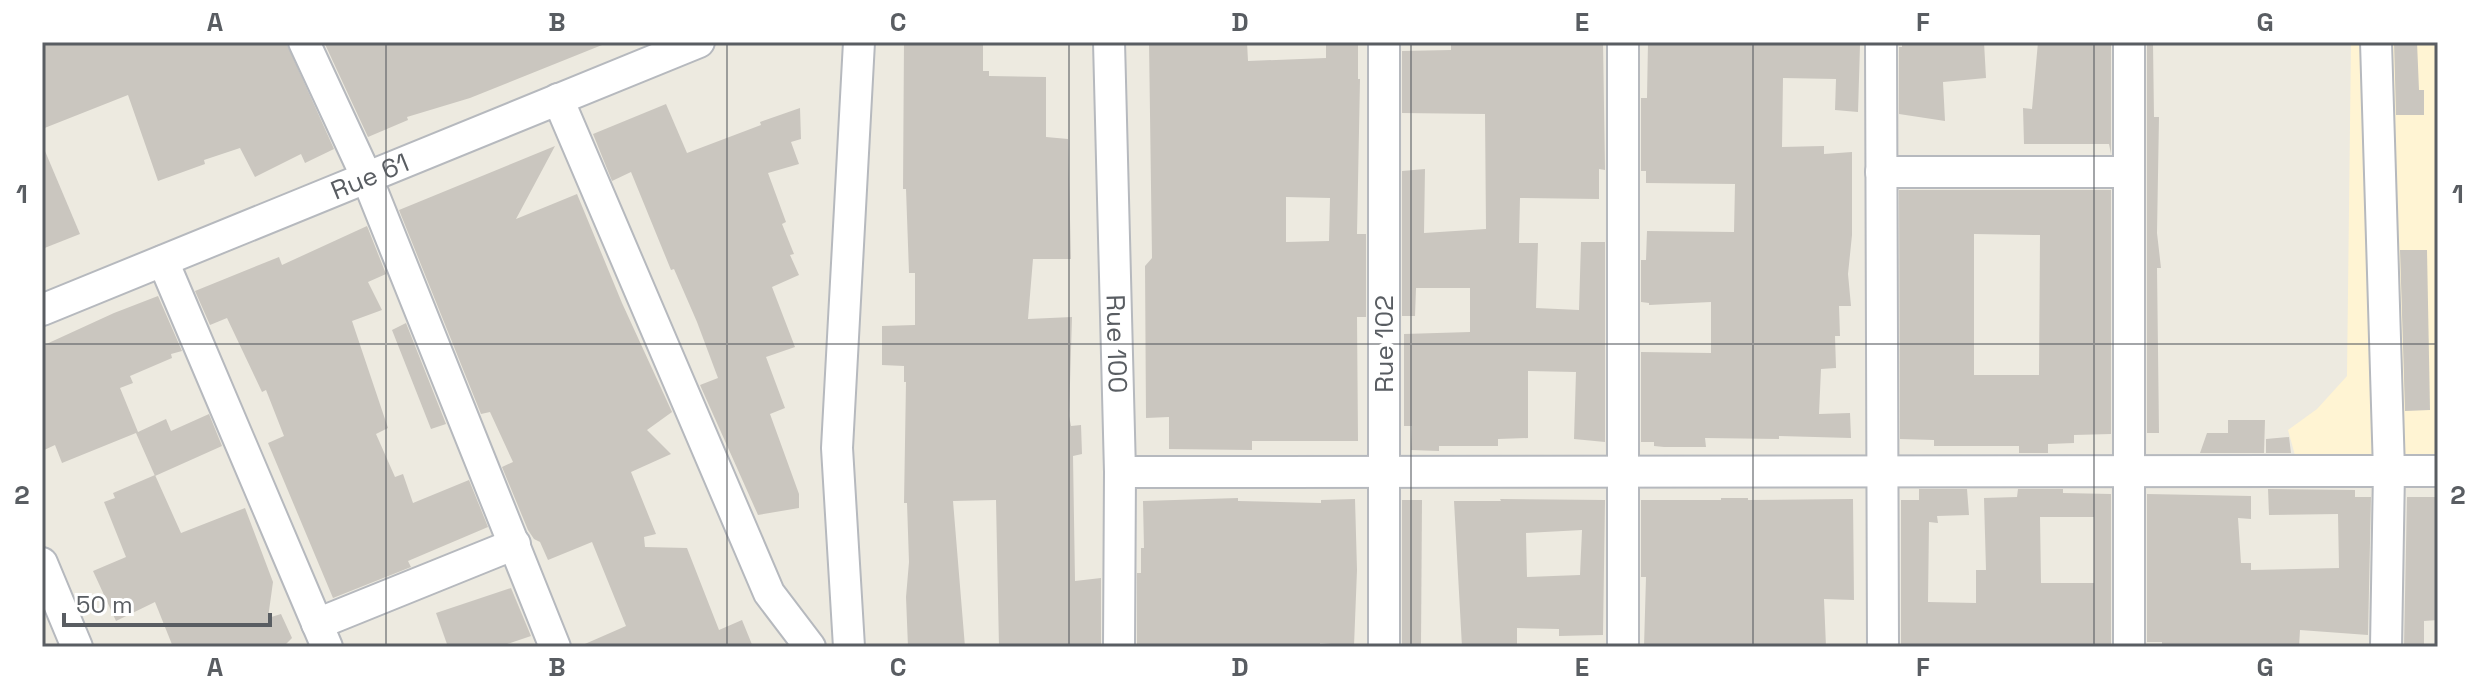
<svg xmlns="http://www.w3.org/2000/svg" width="2480" height="689" font-family="'Space Grotesk',sans-serif">
<style>
.commercial{fill:#fff4d3}
.building{fill:#cac6bf;fill-rule:evenodd}
.lines{fill:none;stroke-linecap:round;stroke-linejoin:round}
.minor-casing{stroke:#b6b9be;stroke-width:34}
.minor{stroke:#fff;stroke-width:30}
.grid{fill:none;stroke:#595d62;stroke-width:2;stroke-opacity:0.55}
.labels{text-anchor:middle;stroke-width:8;stroke-linejoin:round;paint-order:stroke}
.street-label{font-size:26px;fill:#595d62;stroke:#fff}
.neatline{fill:none;stroke:#595d62;stroke-width:3}
.grid-label{font-size:26px;text-anchor:middle;font-weight:bold;fill:#595d62}
</style>
<rect width="100%" height="100%" fill="#edeae0"/>
<!-- commercial -->
<polygon class="commercial" points="2351,42 2438,42 2438,463 2296,459 2288,430 2317,409 2347,376"/>
<!-- building -->
<g class="building">
<polygon points="42,42 286,42 334,149 305,163 301,154 255,177 240,148 204,160 205,164 158,181 128,95 42,129"/>
<polygon points="324,42 607,42 607,43 470,98 407,117 408,120 368,137"/>
<polygon points="904,42 983,42 983,71 989,71 989,76 1046,77 1046,137 1068,139 1071,259 1033,259 1028,319 1072,317 1069,416 1071,426 1081,425 1082,454 1073,456 1075,581 1101,578 1101,647 999,647 996,500 953,501 965,647 908,647 906,597 909,562 907,503 904,503 906,382 904,382 904,366 882,365 882,326 915,325 915,273 909,273 906,189 903,189"/>
<path d="M1149,42h98l1,19 78,-3v-16h32v37h2l-3,155h9v83h-9l1,124h-106v9l-83,-1v-32l-23,1 -1,-152 7,-8zM1286,197l44,1 -1,43 -43,1z"/>
<polygon points="1451,42 1603,42 1605,170 1599,169 1599,199 1520,198 1519,243 1538,243 1536,308 1579,310 1581,242 1605,242 1605,442 1574,439 1576,372 1528,371 1528,438 1498,439 1498,446 1439,446 1439,451 1411,450 1412,426 1404,426 1404,334 1470,332 1470,288 1416,288 1415,316 1402,316 1402,171 1425,169 1424,233 1486,229 1485,114 1402,113 1402,51 1451,50"/>
<polygon points="1648,42 1852,42 1852,45 1860,45 1858,112 1835,110 1836,79 1783,78 1782,147 1824,146 1824,154 1852,152 1852,235 1848,274 1851,306 1839,306 1840,336 1835,336 1836,368 1821,369 1819,414 1850,413 1851,438 1779,436 1779,439 1705,438 1706,447 1664,447 1654,446 1654,442 1641,442 1641,352 1711,353 1711,302 1649,305 1649,303 1641,302 1641,260 1646,260 1647,231 1734,232 1735,184 1646,183 1646,171 1641,171 1641,98 1647,98"/>
<polygon points="1902,42 1984,42 1986,78 1943,82 1945,121 1899,114 1899,47 1902,47"/>
<polygon points="2038,42 2111,42 2111,154 2109,144 2024,144 2023,108 2032,109"/>
<polygon points="2147,42 2153,44 2154,117 2159,117 2157,233 2161,268 2157,268 2159,433 2147,433"/>
<polygon points="2394,42 2417,42 2419,90 2424,90 2424,115 2396,115"/>
<polygon points="666,104 687,153 761,125 760,122 800,108 801,139 791,142 799,164 768,173 786,222 782,224 794,254 790,255 799,275 772,287 795,347 766,357 785,408 770,414 799,494 799,508 758,515 700,385 718,378 697,322 674,269 671,270 631,172 612,181 593,134"/>
<polygon points="42,144 80,234 42,249"/>
<polygon points="555,146 516,219 577,194 622,303 672,412 647,430 671,454 631,472 656,534 644,537 645,547 687,548 719,630 742,620 753,647 578,647 626,626 592,542 548,560 540,542 534,539 528,530 502,467 513,462 490,412 481,414 399,210"/>
<path d="M1899,190h212v244l-37,1v8l-26,1v9h-29v-7h-85v-6l-34,-1zM1974,234l66,1 -1,140h-65z"/>
<polygon points="367,226 386,274 368,282 382,310 352,321 388,428 376,434 395,477 403,474 413,503 469,480 488,527 408,561 411,567 333,598 268,443 284,436 266,390 262,392 227,318 210,325 195,291 279,257 282,265"/>
<polygon points="2400,250 2427,250 2430,410 2405,411"/>
<polygon points="158,296 182,351 171,354 172,358 130,376 133,383 120,388 138,432 166,419 171,431 209,414 222,446 155,476 136,433 62,463 55,445 42,451 42,346 114,313"/>
<polygon points="406,323 446,424 431,429 392,330"/>
<polygon points="2228,420 2265,420 2264,453 2200,453 2207,433 2228,433"/>
<polygon points="2289,437 2291,453 2266,453 2266,439"/>
<polygon points="155,475 181,533 245,508 273,582 268,618 281,614 292,638 283,647 173,647 155,602 116,621 93,571 126,557 104,502 115,498 113,493"/>
<path d="M1919,489h48l2,26 -32,1 1,7 -9,-1 -1,80 48,1v-33h10l-2,-72 33,-1 1,-8h45v4l48,1v153h-210v-147h18zM2040,517h54v66h-53z"/>
<polygon points="2268,489 2355,490 2355,497 2371,497 2368,635 2300,630 2299,647 2162,647 2162,642 2147,642 2147,494 2251,496 2251,519 2238,518 2241,563 2251,563 2251,570 2339,568 2338,514 2269,515"/>
<polygon points="2407,497 2438,497 2438,620 2424,621 2424,647 2404,647"/>
<polygon points="1238,498 1238,501 1321,503 1321,500 1355,499 1357,570 1354,646 1320,643 1320,647 1209,647 1209,644 1137,647 1137,573 1141,573 1141,548 1144,548 1143,501"/>
<polygon points="1721,498 1748,498 1748,500 1853,499 1854,600 1824,599 1826,647 1644,647 1646,577 1641,577 1641,500 1721,500"/>
<path d="M1500,499l105,1 -2,135 -44,1v-7l-42,-1v19h-55l-8,-146h47zM1582,530l-2,45 -53,2 -1,-44z"/>
<polygon points="1402,500 1422,500 1421,647 1402,647"/>
<polygon points="511,588 531,636 498,647 448,647 436,613"/>
</g>
<g class="lines">
<defs>
<g id="minor">
<polyline points="304,42 367,178 555,647"/>
<path id="s1" d="M1109,42l11,430 -1,175"/>
<polyline points="1384,42 1384,647"/>
<polyline points="1623,42 1623,647"/>
<polyline points="1881,42 1883,647"/>
<polyline points="2129,42 2129,647"/>
<polyline points="2376,42 2389,471 2386,647"/>
<polyline points="558,99 769,593 810,647"/>
<polyline points="1881,172 2129,172"/>
<polyline points="163,261 327,647"/>
<path id="s2" d="M42,310l657,-268"/>
<polyline points="1120,472 2438,471"/>
<polyline points="42,563 77,647"/>
<polyline points="317,624 515,544"/>
<polyline points="849,647 837,448 859,42"/>
</g>
</defs>
<!-- minor casing -->
<use href="#minor" class="minor-casing"/>
<!-- minor -->
<use href="#minor" class="minor"/>
</g>
<!-- grid -->
<path class="grid" d="M386,42v605M727,42v605M1069,42v605M1411,42v605M1753,42v605M2094,42v605M42,344h2396"/>
<g class="labels">
<!-- street labels -->
<g class="street-label">
<text dy="9" stroke="none"><textPath href="#s2" startOffset="354">Rue 61</textPath></text>
<text dy="9" stroke="none"><textPath href="#s1" startOffset="302">Rue 100</textPath></text>
<text transform="translate(1384 344) rotate(-90)" y="9">Rue 102</text>
</g>
</g>
<!-- border -->
<rect width="2480" height="689" fill="none" stroke="#ffffff" stroke-width="88"/>
<!-- scale -->
<path d="M64 613v12h206v-12" fill="none" stroke="#595d62" stroke-width="4"/>
<text x="76" y="613" font-size="24" fill="#595d62" stroke="#ffffff" stroke-width="6" paint-order="stroke">50 m</text>
<rect x="44" y="44" width="2392" height="601" class="neatline"/>
<g class="grid-label">
<text x="215" y="31">A</text>
<text x="557" y="31">B</text>
<text x="898" y="31">C</text>
<text x="1240" y="31">D</text>
<text x="1582" y="31">E</text>
<text x="1923" y="31">F</text>
<text x="2265" y="31">G</text>
<text x="22" y="203">1</text>
<text x="2458" y="203">1</text>
<text x="22" y="504">2</text>
<text x="2458" y="504">2</text>
<text x="215" y="676">A</text>
<text x="557" y="676">B</text>
<text x="898" y="676">C</text>
<text x="1240" y="676">D</text>
<text x="1582" y="676">E</text>
<text x="1923" y="676">F</text>
<text x="2265" y="676">G</text>
</g>
</svg>
